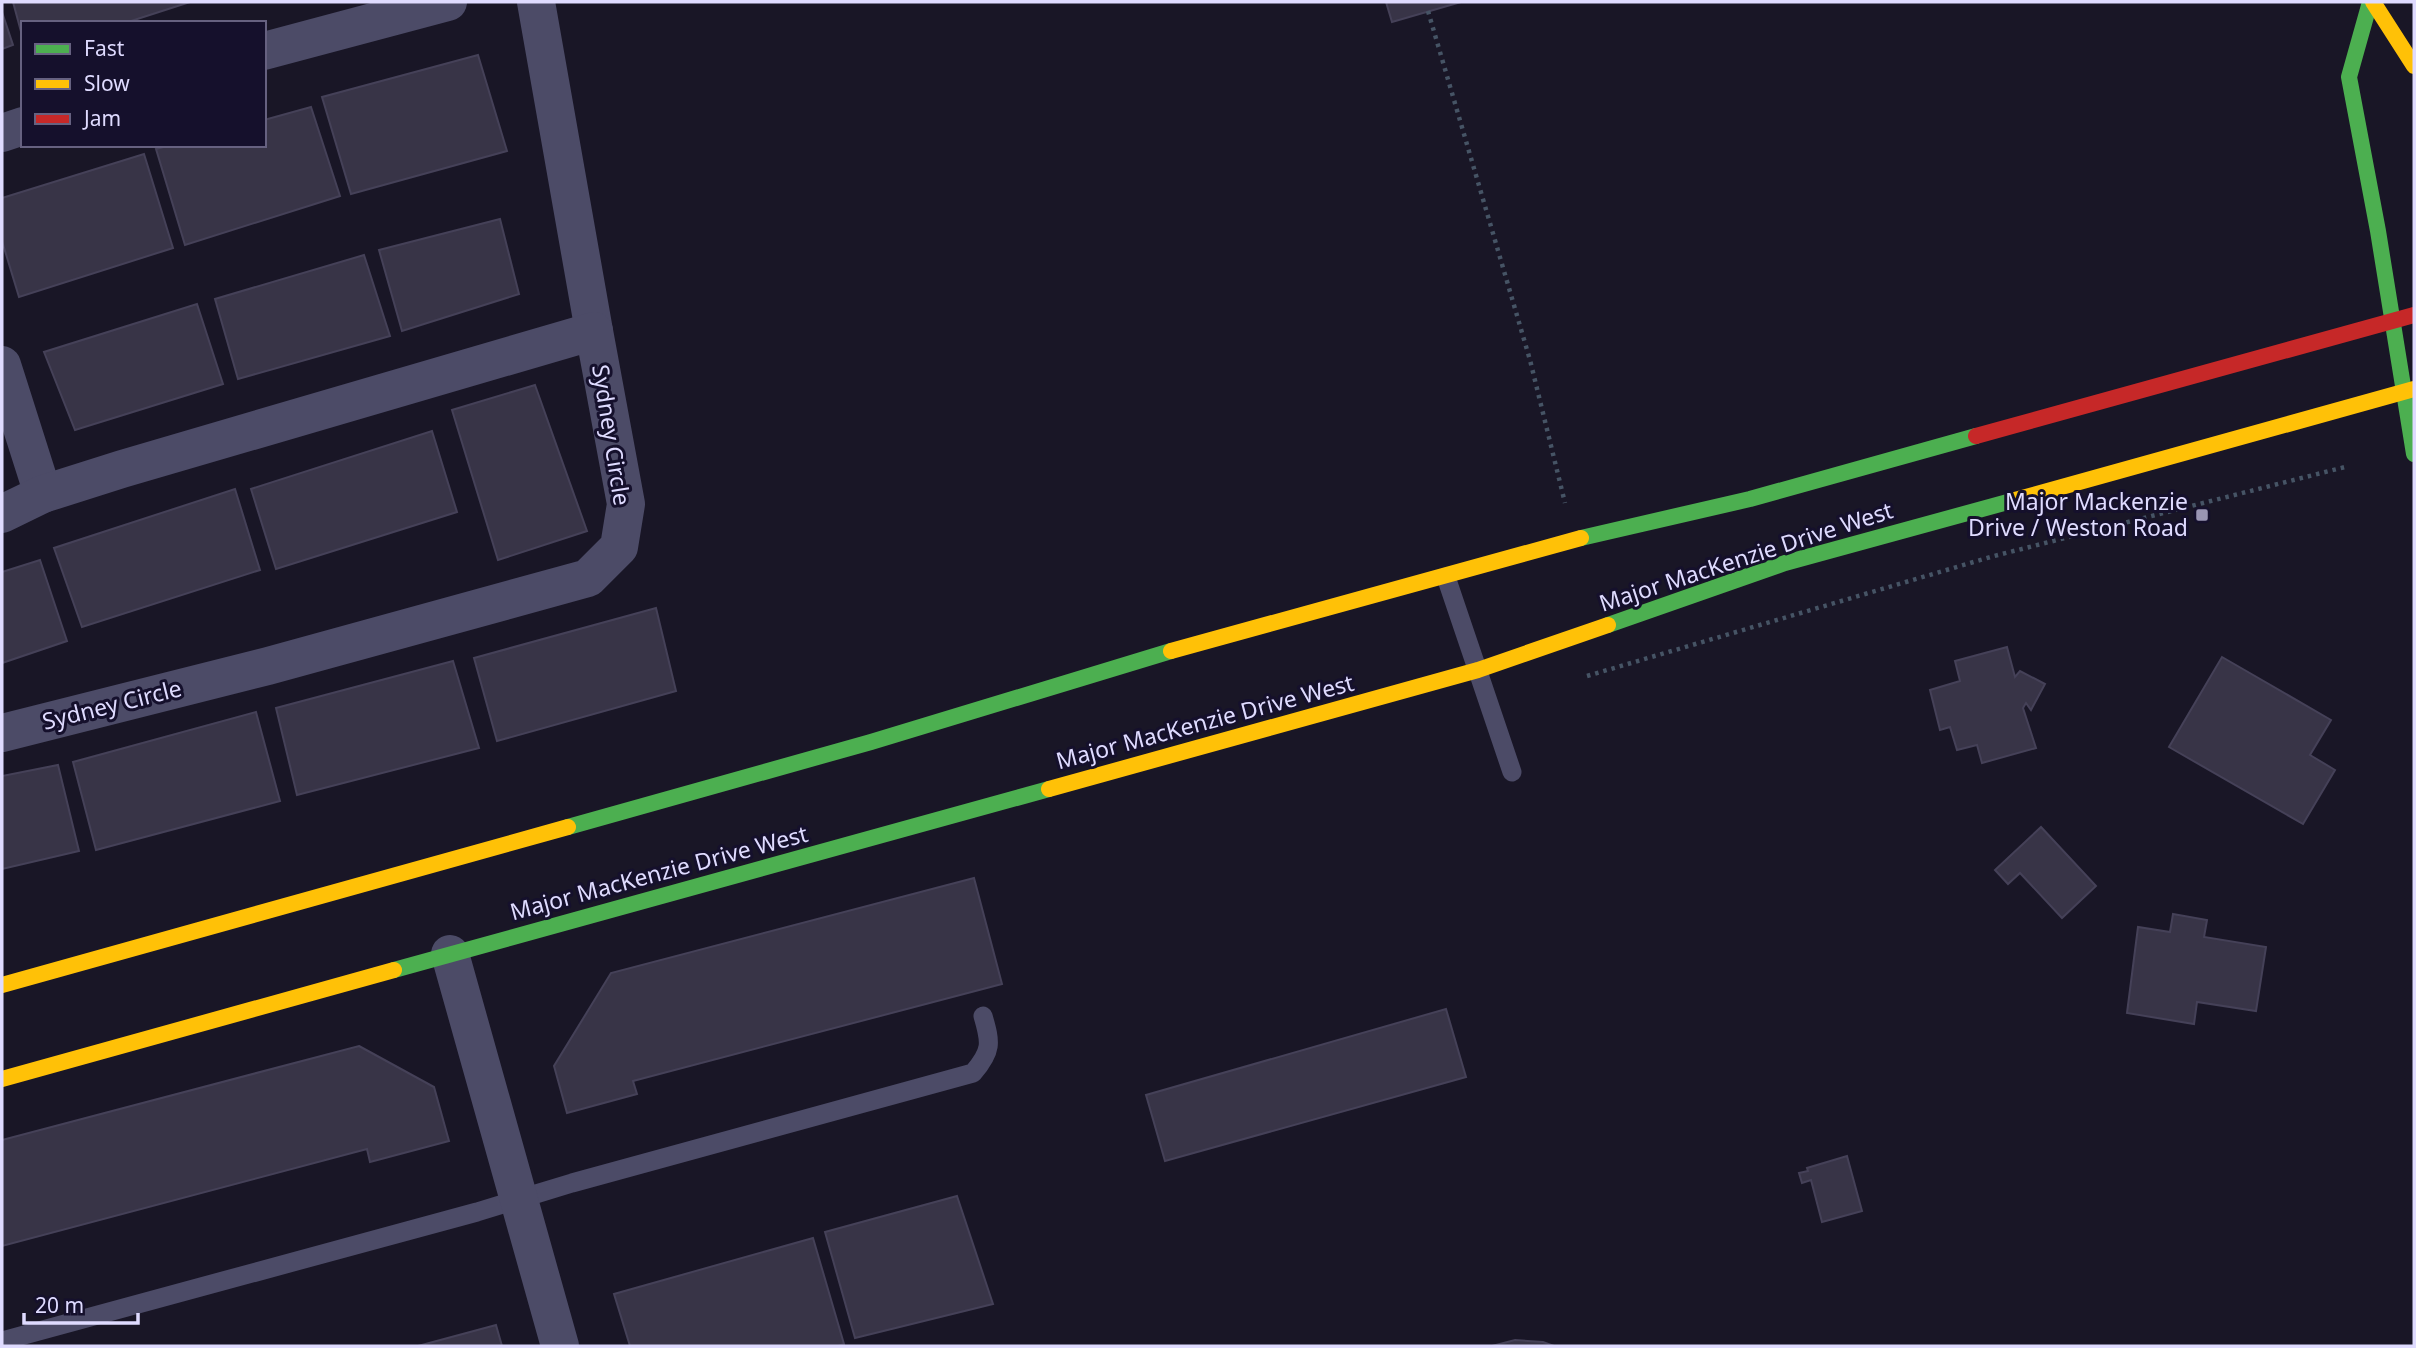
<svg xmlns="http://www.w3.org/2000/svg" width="2416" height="1348" font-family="'Noto Sans',sans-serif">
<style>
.building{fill:#383447;stroke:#454158;stroke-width:2}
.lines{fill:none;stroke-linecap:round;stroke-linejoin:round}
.path{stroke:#465465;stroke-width:4.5;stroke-dasharray:3.5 5;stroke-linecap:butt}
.lane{stroke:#4c4b67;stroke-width:19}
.street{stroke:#4c4b67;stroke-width:38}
.fast{stroke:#4caf50;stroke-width:16}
.slow{stroke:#ffc107;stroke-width:16}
.jam{stroke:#c62828;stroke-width:16}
.poi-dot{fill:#9a96b3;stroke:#15102c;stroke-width:2.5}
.labels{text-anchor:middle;stroke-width:6;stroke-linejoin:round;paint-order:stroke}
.street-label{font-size:23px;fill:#dfdbff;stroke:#15102c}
.poi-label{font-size:23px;fill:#dfdbff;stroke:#15102c;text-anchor:end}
</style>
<rect width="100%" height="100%" fill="#191626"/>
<!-- building -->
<g class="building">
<polygon points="13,2 190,2 125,23 23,23 23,39"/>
<polygon points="1386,2 1461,2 1392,22"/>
<polygon points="2,12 13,45 2,49"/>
<polygon points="478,55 507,151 351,194 322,97"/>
<polygon points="311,107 340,196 185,245 156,149 171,145 264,145 264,120"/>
<polygon points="144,154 173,248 19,297 2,241 2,198"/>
<polygon points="500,219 519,294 402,331 379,250"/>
<polygon points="364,255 390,336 238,379 215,299"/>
<polygon points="197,304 223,384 75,430 44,352"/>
<polygon points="535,385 587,531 498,560 452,410"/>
<polygon points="432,431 457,512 276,569 251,489"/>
<polygon points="235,489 260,570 82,627 54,548"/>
<polygon points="40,560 67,641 2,663 2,572"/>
<polygon points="656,608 676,691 497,741 474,658"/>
<polygon points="2007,647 2015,677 2020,671 2045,684 2031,710 2026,703 2023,708 2036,748 1982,763 1977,745 1957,750 1950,727 1940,730 1930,690 1960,681 1955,661"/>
<polygon points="2222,657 2331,720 2310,755 2335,770 2303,824 2169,747"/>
<polygon points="453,661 479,748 297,795 276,708"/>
<polygon points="256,712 280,801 96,850 73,762"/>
<polygon points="58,765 79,851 2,869 2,776"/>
<polygon points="2041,827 2096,886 2062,918 2020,873 2008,884 1995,870"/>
<polygon points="974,878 1002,984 633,1081 637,1094 567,1113 554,1066 611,973"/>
<polygon points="2173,914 2207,920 2204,937 2266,947 2256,1011 2197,1002 2194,1024 2127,1013 2138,927 2170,932"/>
<polygon points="1446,1009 1466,1077 1165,1161 1146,1095"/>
<polygon points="359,1046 434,1087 449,1141 370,1162 367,1149 2,1246 2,1140"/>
<polygon points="1847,1156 1862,1211 1822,1222 1811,1180 1802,1183 1799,1173 1808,1171 1807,1168"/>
<polygon points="957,1196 993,1304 855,1338 825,1232"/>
<polygon points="813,1238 844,1344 838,1346 630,1346 614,1294"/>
<polygon points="496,1325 502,1346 418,1346"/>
<polygon points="1515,1340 1543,1342 1554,1346 1492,1346"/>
</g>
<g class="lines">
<!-- path -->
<g class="path">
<polyline points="1428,11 1530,360 1565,503"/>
<polyline points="1587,676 1994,556 2345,467"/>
</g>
<!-- lane -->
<g class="lane">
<polyline points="1446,577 1512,772"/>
<path d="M2,1341l475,-129 95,-29 401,-110c19,-22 18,-30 10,-57"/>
</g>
<!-- street -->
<g class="street">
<polyline points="536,2 594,331"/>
<polyline points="264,51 448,2"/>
<polyline points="2,133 23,126"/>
<polyline points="2,365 43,494"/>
<polyline points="2,514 43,494 122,469 594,331 626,504 619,547 588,578 268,666 2,733"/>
<polyline points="450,954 560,1346"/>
</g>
<!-- fast -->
<g class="fast">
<polyline points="2370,2 2349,77 2378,231 2414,454"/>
<polyline points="1581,538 1750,499 1976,436"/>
<polyline points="1608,625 1785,563 2015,500"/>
<polyline points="568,827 871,742 1171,651"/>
<polyline points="394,970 1049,789"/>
</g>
<!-- slow -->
<g class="slow">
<polyline points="2373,2 2414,66"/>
<polyline points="2015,500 2414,389"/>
<polyline points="1171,651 1581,538"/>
<polyline points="1049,789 1478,670 1608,625"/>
<polyline points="2,985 568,827"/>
<polyline points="2,1079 394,970"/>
</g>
<!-- jam -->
<polyline class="jam" points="1976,436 2414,315"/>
</g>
<!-- markers -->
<rect class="poi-dot" x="2195" y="508" width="14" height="14" rx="3.5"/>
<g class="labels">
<!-- street labels -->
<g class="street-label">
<text transform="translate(611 435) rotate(81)" y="8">Sydney Circle</text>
<text transform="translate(1746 557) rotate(-18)" y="8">Major MacKenzie Drive West</text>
<text transform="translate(112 705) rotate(-14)" y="8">Sydney Circle</text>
<text transform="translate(1205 722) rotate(-15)" y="8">Major MacKenzie Drive West</text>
<text transform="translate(659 873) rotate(-15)" y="8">Major MacKenzie Drive West</text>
</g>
<!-- poi labels -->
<g class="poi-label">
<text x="2188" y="510">Major Mackenzie<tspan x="2188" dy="26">Drive / Weston Road</tspan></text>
</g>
</g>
<!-- border -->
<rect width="2416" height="1348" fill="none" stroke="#dfdbff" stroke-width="7"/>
<!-- legend -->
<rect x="21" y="21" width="245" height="126" fill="#15102c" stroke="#666180" stroke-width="2"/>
<rect x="35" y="44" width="35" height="10" fill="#4caf50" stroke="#666180" stroke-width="2"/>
<text x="84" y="56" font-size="21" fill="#dfdbff">Fast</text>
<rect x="35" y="79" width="35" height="10" fill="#ffc107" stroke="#666180" stroke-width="2"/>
<text x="84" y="91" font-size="21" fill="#dfdbff">Slow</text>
<rect x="35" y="114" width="35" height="10" fill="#c62828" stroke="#666180" stroke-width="2"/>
<text x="84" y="126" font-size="21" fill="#dfdbff">Jam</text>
<!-- scale -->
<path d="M24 1313v10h114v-10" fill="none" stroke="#dfdbff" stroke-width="3.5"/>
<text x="35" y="1313" font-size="21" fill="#dfdbff" stroke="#15102c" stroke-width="5" paint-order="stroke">20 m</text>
</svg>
